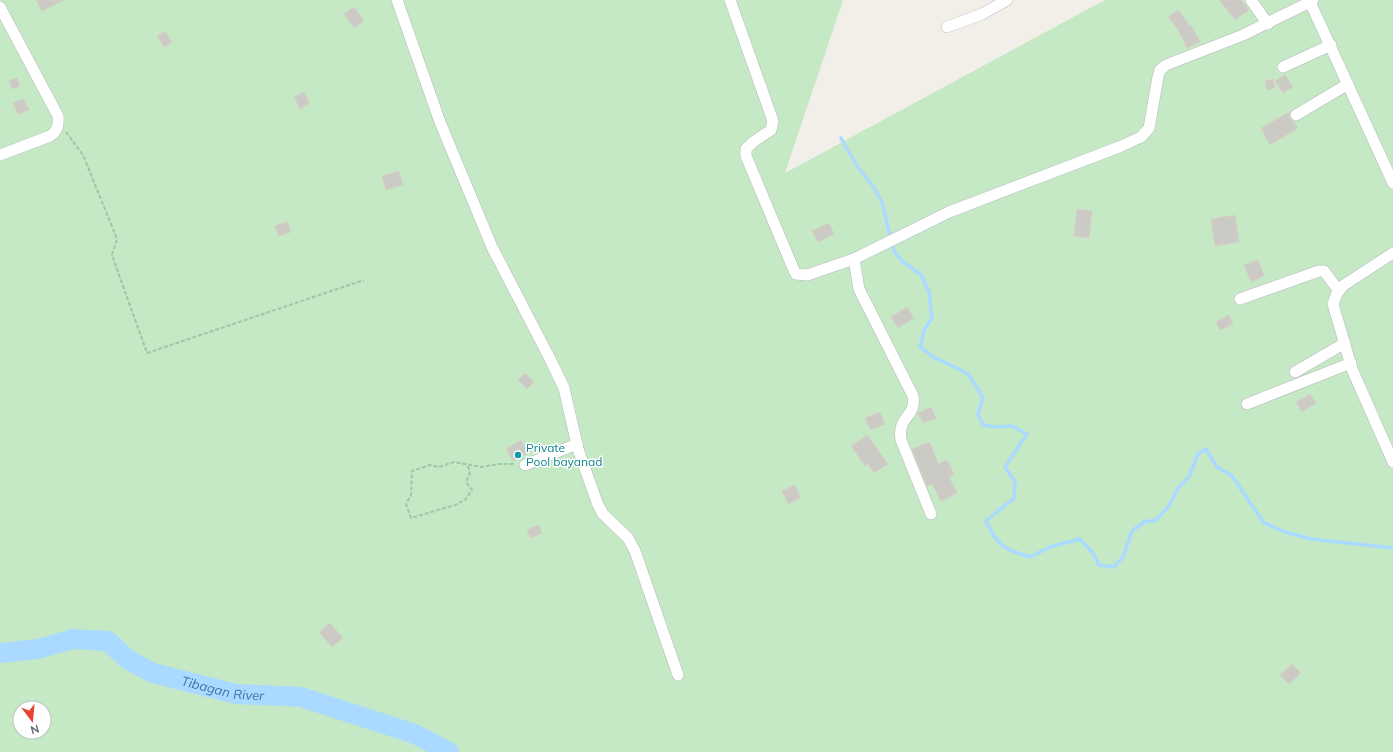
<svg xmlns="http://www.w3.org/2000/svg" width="1393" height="752" font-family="Mulish,sans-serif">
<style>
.green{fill:#c5e8c5;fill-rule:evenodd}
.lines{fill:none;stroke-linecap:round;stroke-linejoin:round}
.stream{stroke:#aadaff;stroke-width:3.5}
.river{stroke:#aadaff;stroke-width:20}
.building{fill:#cccac5;stroke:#d6d1c6}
.minor-casing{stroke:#b5b8bc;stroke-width:12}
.path{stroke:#9cc7a9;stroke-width:2;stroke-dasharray:4 2;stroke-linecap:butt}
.minor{stroke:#fff;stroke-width:11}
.culture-dot{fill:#0f9aa8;stroke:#fff;stroke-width:1.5}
.labels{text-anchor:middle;stroke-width:3;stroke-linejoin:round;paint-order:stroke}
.culture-label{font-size:12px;fill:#0d838f;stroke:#fff;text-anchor:start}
.water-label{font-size:13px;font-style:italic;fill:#4174aa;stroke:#fff}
</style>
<rect width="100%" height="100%" fill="#f1efe8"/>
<!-- green -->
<path class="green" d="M0,0h843l-58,173 320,-173h288v752h-1393zM20,708h24v24h-24z"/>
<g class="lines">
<!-- stream -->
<path class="stream" d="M841,138l16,28 16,20 9,16 12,49 8,10 19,14 8,17 3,26 -8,12 -4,17 15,11 20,9 13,7 15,23 -5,17 5,11 13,2 16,-1 15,8 -22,33 10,15 -1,16 -28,23c11,25 19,29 44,36l20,-10 30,-8 13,14 6,12 15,2 9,-10 9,-26 12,-9 12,-2 13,-14 9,-18 11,-11 9,-23 8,-5 11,18 15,9 32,47 21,9 26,7 82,9"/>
<!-- river -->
<path class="river" id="s1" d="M0,653l38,-4 35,-10 35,2 19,18 26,14 83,21 65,3 114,37 34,18"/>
</g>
<!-- building -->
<g class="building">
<polygon points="36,0 64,0 42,11"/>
<polygon points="1219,0 1241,0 1249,10 1235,20"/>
<polygon points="354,7 364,21 354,28 344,14"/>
<polygon points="1179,10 1189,26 1191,25 1200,42 1187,48 1177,28 1168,17"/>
<polygon points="165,31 172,42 164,47 157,36"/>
<polygon points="1285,75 1293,87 1283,93 1275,81"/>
<polygon points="17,78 20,86 12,89 9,81"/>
<polygon points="1273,79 1275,88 1267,90 1265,81"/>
<polygon points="304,92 310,103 300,109 294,97"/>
<polygon points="24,99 29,110 18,114 13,103"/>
<polygon points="1289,112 1290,118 1298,128 1270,145 1261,128"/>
<polygon points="399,171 403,185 386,190 382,176"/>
<polygon points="1077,209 1092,211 1089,238 1074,236"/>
<polygon points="1235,215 1239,242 1215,246 1211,219"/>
<polygon points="287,222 291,232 279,236 275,226"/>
<polygon points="829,223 834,234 818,242 812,231"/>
<polygon points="1258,260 1264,276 1251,282 1244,265"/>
<polygon points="907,307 914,318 898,328 891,317"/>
<polygon points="1229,315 1233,324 1220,330 1216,322"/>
<polygon points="525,373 534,382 527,389 518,380"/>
<polygon points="1310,394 1316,403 1302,412 1296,402"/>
<polygon points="931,407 936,418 923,423 918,413"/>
<polygon points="880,412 885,424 870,430 865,418"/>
<polygon points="867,435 888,464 874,473 868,464 865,466 851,446"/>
<polygon points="521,440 528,453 513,461 506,449"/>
<polygon points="930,442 938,464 947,460 954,474 949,477 957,493 941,501 932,484 927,486 912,449"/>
<polygon points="795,485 801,498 788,504 782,491"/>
<polygon points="539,525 542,533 530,538 527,530"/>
<polygon points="330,623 343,638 332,647 319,632"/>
<polygon points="1292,664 1301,673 1289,684 1280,675"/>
</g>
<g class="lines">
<defs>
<g id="minor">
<polyline points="397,0 440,122 492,247 549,357 564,388 578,449 598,505 603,514 628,538 635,551 678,675"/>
<polyline points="730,0 773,121 771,130 753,142 746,149 746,156 793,268 796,274 807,275 854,259 949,212 1119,147 1141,137 1149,128 1158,77 1160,70 1166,65 1243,35 1310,2"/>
<polyline points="1251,0 1268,24"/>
<polyline points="1313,0 1310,2 1393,183"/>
<path d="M0,7l58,109c1,10 -1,15 -8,20l-50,19"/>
<polyline points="947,27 982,14 1007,0"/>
<polyline points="1283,67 1331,45"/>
<polyline points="1296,115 1348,84"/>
<polyline points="1393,253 1344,285 1337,293 1333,304 1352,369 1393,462"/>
<path d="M854,259l5,30 54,107c4,22 -16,19 -12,44l30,74"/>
<polyline points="1240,299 1319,271 1324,271 1339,291"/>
<polyline points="1295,372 1345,343"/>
<polyline points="1247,404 1351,363"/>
<polyline points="525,465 577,444"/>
</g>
</defs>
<!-- minor casing -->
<use href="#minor" class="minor-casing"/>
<!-- path -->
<g class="path">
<polyline points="66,132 83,155 117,239 112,255 147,353 364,280"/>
<polyline points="468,466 470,473 466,482 472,490 465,500 455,505 411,518 406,504 411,495 412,471 430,465 439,467 454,462 482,467 498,464 515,464"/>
</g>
<!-- minor -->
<use href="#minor" class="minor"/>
</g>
<!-- markers -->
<circle class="culture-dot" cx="518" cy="455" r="4"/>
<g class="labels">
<!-- culture labels -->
<g class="culture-label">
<text x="526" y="452">Private<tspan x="526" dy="14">Pool bayanad</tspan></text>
</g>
<!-- water labels -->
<g class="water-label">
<text dy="5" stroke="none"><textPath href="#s1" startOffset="237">Tibagan River</textPath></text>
</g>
</g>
<!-- north arrow -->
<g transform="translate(32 720) rotate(164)"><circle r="19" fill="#ffffff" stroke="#bfc1c3"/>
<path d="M0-3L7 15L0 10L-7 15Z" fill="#ea4335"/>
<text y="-6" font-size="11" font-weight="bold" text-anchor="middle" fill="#5f6368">N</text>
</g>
</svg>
